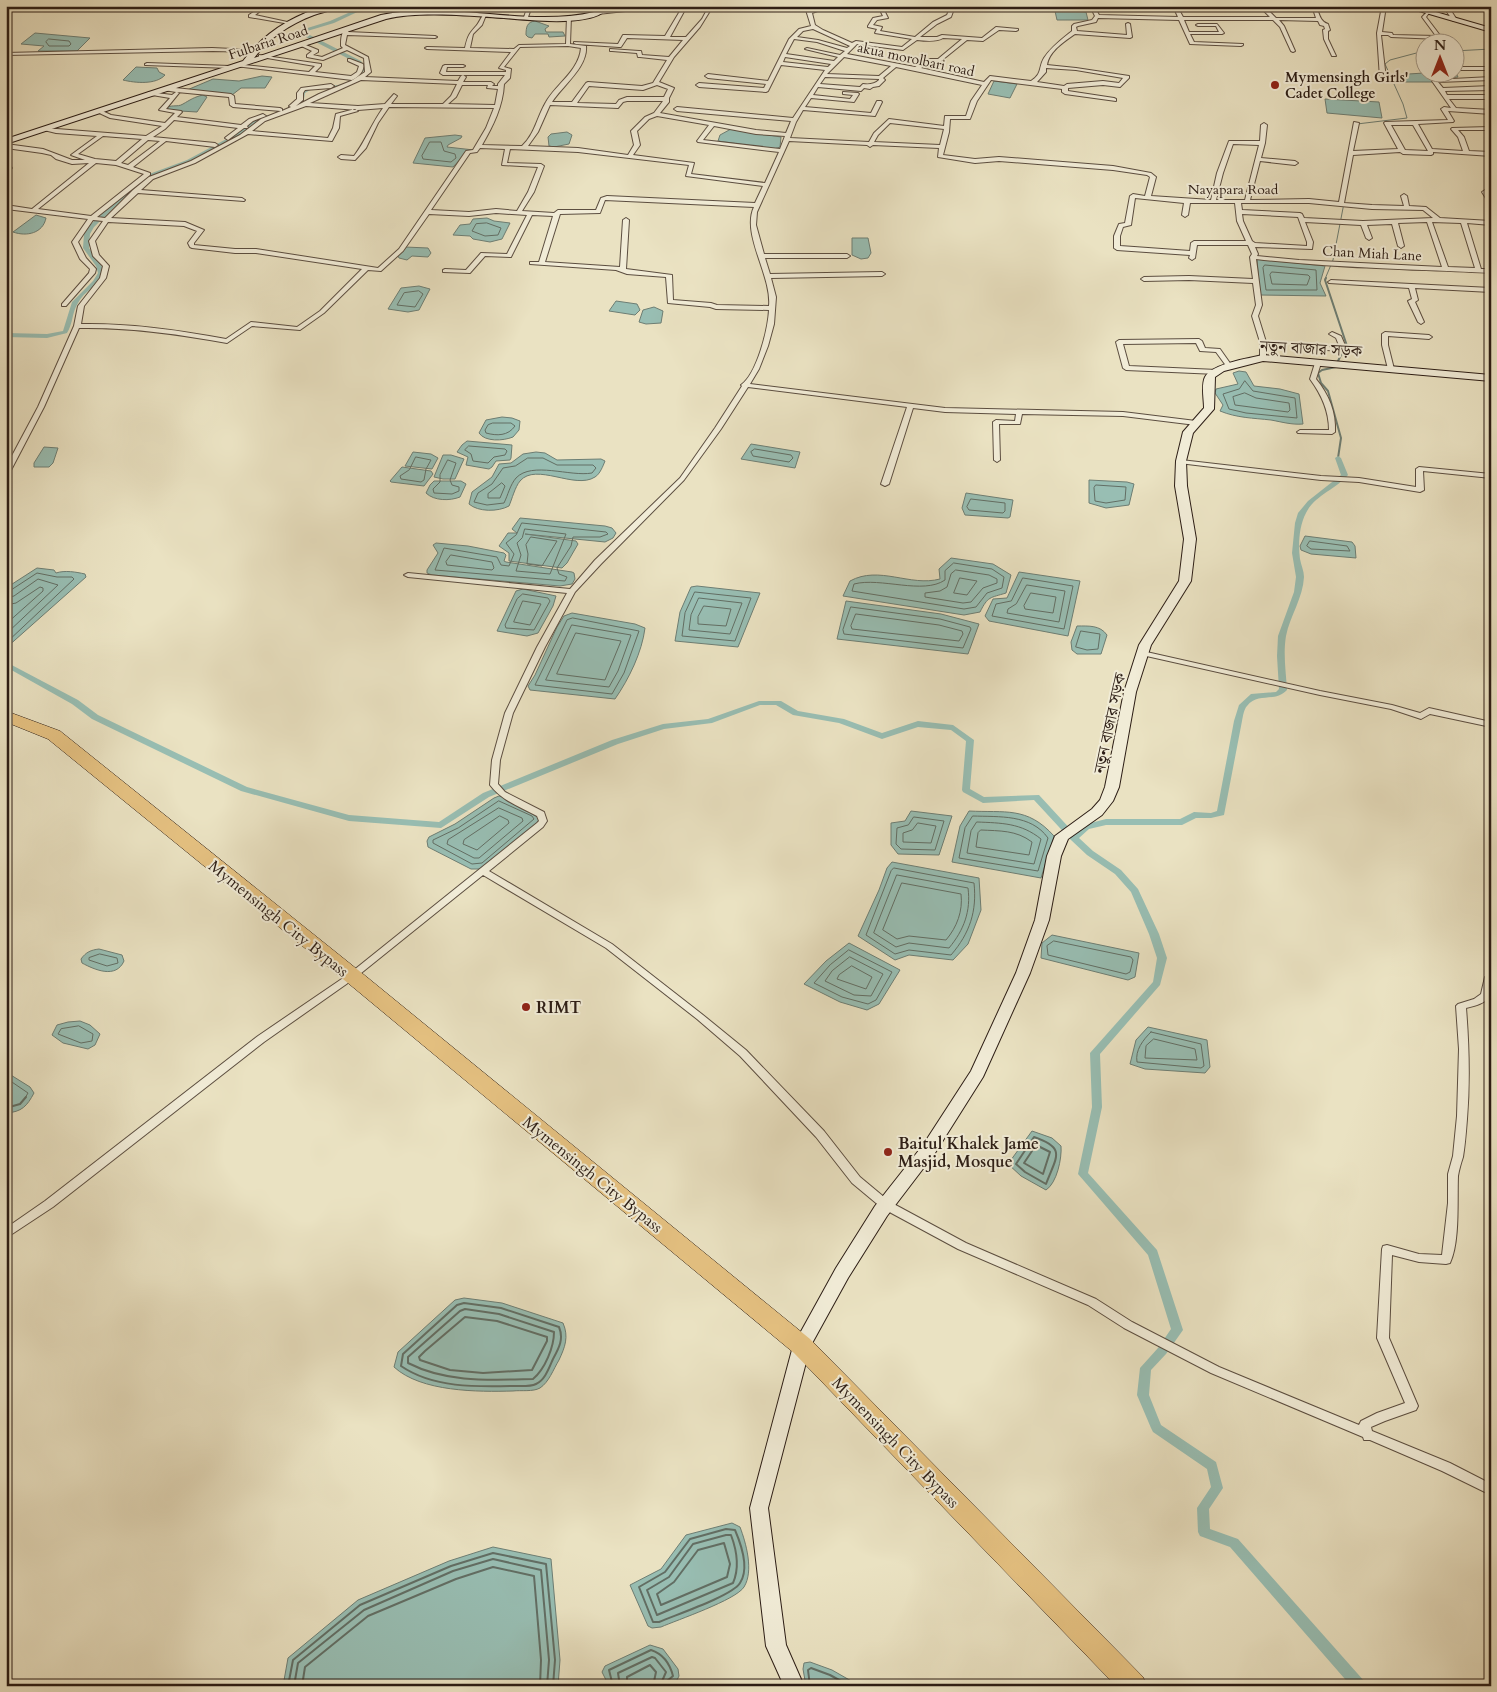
<svg xmlns="http://www.w3.org/2000/svg" width="1497" height="1692" font-family="Cardo,'Noto Serif Bengali',serif">
<style>
.water{fill:#98beb3;stroke:#6d7e74}
.lines{fill:none;stroke-linecap:round;stroke-linejoin:round}
.shore-far1{stroke:#626e64;stroke-width:1}
.shore{stroke:#626e64;stroke-width:2}
.stream-far1{stroke:#6d7e74;stroke-width:1}
.stream{stroke:#6d7e74;stroke-width:2}
.canal{fill:#98beb3;fill-rule:evenodd}
.street-casing{stroke:#5c4e40;stroke-width:2}
.secondary-casing{stroke:#2c1d15;stroke-width:2}
.highway-casing{stroke:#2c1d15;stroke-width:1}
.street{fill:#f1ecd7;fill-rule:evenodd}
.secondary{fill:#f1ecd7;fill-rule:evenodd}
.highway{fill:#e5c181;fill-rule:evenodd}
.poi-dot{fill:#8f2418;stroke:#f1ecd7;stroke-width:2}
.labels{text-anchor:middle;stroke-width:4;stroke-linejoin:round;paint-order:stroke}
.far-street-label{font-size:14px;fill:#2c1d15;stroke:#f1ecd7}
.far-poi-label{font-size:14px;font-weight:bold;fill:#2c1d15;stroke:#f1ecd7;text-anchor:start}
.street-label{font-size:16px;fill:#2c1d15;stroke:#f1ecd7}
.poi-label{font-size:16px;font-weight:bold;fill:#2c1d15;stroke:#f1ecd7;text-anchor:start}
</style>
<rect width="100%" height="100%" fill="#eae2c2"/>
<filter id="stains"><feTurbulence type="fractalNoise" baseFrequency=".004" numOctaves="4"/><feColorMatrix values="0 0 0 0 .2 0 0 0 0 .09 0 0 0 0 .02 0 0 0 .5 -.17"/></filter>
<radialGradient id="worn" r=".72"><stop offset=".6" stop-color="#630" stop-opacity="0"/><stop offset="1" stop-color="#630" stop-opacity=".3"/></radialGradient>
<!-- water -->
<g class="water">
<polygon points="1060,10 1086,12 1088,20 1057,20 1055,11"/>
<path d="M535,21l14,5 -4,3 1,3h17l2,4 -16,1 -1,-3h-13l-3,4 -4,-1 -2,-2c0,-8 1,-13 9,-14z"/>
<polygon points="35,33 90,38 77,51 38,51 44,46 21,44"/>
<path d="M136,67l21,1 2,4 6,3c-9,10 -30,8 -42,5z"/>
<polygon points="1455,71 1458,77 1434,80 1433,82 1401,82 1393,75"/>
<polygon points="262,76 272,77 265,88 241,88 232,95 187,90 213,79 239,81"/>
<polygon points="994,81 1017,84 1010,98 988,94"/>
<path d="M203,95l4,2 -10,15 -34,-2c8,-7 14,-2 20,-6 7,-4 11,-7 20,-9z"/>
<polygon points="1325,99 1379,102 1382,118 1327,113"/>
<polygon points="731,129 781,137 780,147 774,149 718,141 720,135"/>
<polygon points="567,132 572,135 569,144 554,147 549,146 548,137 551,134"/>
<polygon points="455,135 462,136 461,138 448,145 447,147 474,150 467,152 453,167 413,163 425,138"/>
<path d="M36,215l10,3c-3,15 -19,19 -33,14z"/>
<polygon points="487,218 494,221 510,223 502,239 490,242 473,239 470,236 453,235 460,225 470,224 473,219"/>
<polygon points="852,238 868,238 871,253 868,258 861,259 852,255"/>
<polygon points="405,247 428,248 431,253 428,257 412,256 407,260 399,258 398,256"/>
<polygon points="1257,259 1325,266 1320,283 1326,296 1260,295"/>
<polygon points="419,286 430,289 419,310 408,312 388,309 401,288"/>
<polygon points="616,301 637,304 640,310 635,315 609,311"/>
<polygon points="654,307 663,311 661,323 646,324 639,322 643,310"/>
<path d="M1239,371l7,1 8,14 26,3 19,5 4,30c-11,1 -21,-2 -32,-4 -18,-2 -34,-2 -51,-9l3,-6 -8,-12 1,-4 22,-5 -5,-11z"/>
<path d="M502,417l10,1 8,3 -1,9 -6,7c-10,4 -28,5 -34,-4l7,-13z"/>
<polygon points="467,441 512,445 511,458 510,460 496,461 492,467 489,469 466,465 468,457 457,452 462,445"/>
<polygon points="751,444 800,452 795,468 741,459"/>
<polygon points="44,447 58,448 53,463 49,467 34,467 34,463"/>
<polygon points="413,452 431,454 438,458 432,469 405,466"/>
<path d="M536,452l9,1 12,7 44,-1 4,2c-2,5 -5,13 -10,16 -20,13 -59,-15 -75,4 -5,6 -8,18 -11,25 -11,6 -31,6 -40,-2l3,-12 20,-15 7,-13 12,-1 12,-9z"/>
<polygon points="443,455 451,455 464,459 455,479 443,479 434,477"/>
<polygon points="402,467 431,471 433,474 424,486 391,482 390,481"/>
<polygon points="1089,480 1127,482 1134,484 1129,505 1106,508 1089,503"/>
<path d="M434,481h27l5,3 -6,13c-10,4 -26,4 -34,-4l4,-8z"/>
<polygon points="966,493 1013,500 1010,517 1008,518 965,515 962,508"/>
<polygon points="520,518 605,526 612,528 616,533 613,538 605,542 525,534 576,541 578,544 567,563 562,568 509,561 509,553 499,546 508,533 517,533 512,529"/>
<polygon points="1305,536 1352,542 1355,546 1356,558 1311,554 1301,550 1300,546"/>
<polygon points="436,543 468,546 504,553 506,555 504,561 506,562 572,572 574,573 575,579 572,584 560,586 432,575 427,573 427,570 438,553 433,545"/>
<path d="M951,558l42,6 18,11 -5,18c-16,5 -18,3 -26,19l-16,3 -121,-19 7,-15c29,-16 60,6 90,-2l-1,-10z"/>
<path d="M37,568l17,2 2,3c9,-3 20,-1 29,1l1,3 -80,71v-60z"/>
<polygon points="1019,572 1080,581 1068,636 989,621 985,616 993,599 1007,598"/>
<polygon points="697,586 760,593 738,647 675,641 680,612 691,587"/>
<polygon points="523,589 556,596 553,606 538,633 527,636 497,631 516,591"/>
<polygon points="846,601 941,614 979,624 968,654 837,639"/>
<path d="M572,613l63,11 10,4c-3,24 -16,51 -30,71l-85,-9 -2,-4 7,-11 22,-48 7,-11z"/>
<path d="M1077,626c12,0 23,-1 30,9l-6,19h-24l-5,-4 -1,-8z"/>
<polygon points="499,796 504,797 538,814 539,820 537,824 481,869 471,869 428,847 427,841 429,837 455,824 494,798"/>
<polygon points="911,811 952,816 939,855 898,854 891,845 891,823 905,821"/>
<path d="M969,811c36,2 58,-5 85,25l-13,42 -89,-16 8,-36z"/>
<polygon points="892,862 979,878 981,910 968,944 953,960 909,955 895,960 858,936 879,890 887,868"/>
<polygon points="1052,935 1139,953 1135,977 1128,980 1041,958 1042,943"/>
<polygon points="849,943 900,970 879,1004 867,1010 840,1002 804,984 826,961"/>
<path d="M99,949l23,6 2,6c-8,18 -29,9 -42,2l-1,-4c5,-7 10,-9 18,-10z"/>
<polygon points="80,1021 90,1025 100,1034 95,1045 88,1049 63,1043 52,1035 57,1025 68,1022"/>
<polygon points="1148,1027 1207,1040 1210,1067 1205,1073 1145,1069 1130,1064 1136,1040"/>
<path d="M6,1072l24,15 4,6c-7,13 -12,19 -28,20z"/>
<path d="M1032,1131l20,7 9,8c1,12 -4,37 -15,44l-25,-14 -13,-12z"/>
<path d="M464,1298l38,5 61,20c6,14 2,24 -4,37 -6,10 -10,22 -19,28 -7,4 -19,2 -27,3 -35,1 -92,1 -119,-24l4,-15 57,-52z"/>
<path d="M732,1523l8,4c6,16 14,44 4,60 -8,13 -67,33 -83,40l-9,1 -4,-2 -18,-41 31,-16 25,-34z"/>
<polygon points="493,1547 551,1559 560,1660 558,1686 283,1686 288,1658 358,1600 449,1561"/>
<polygon points="650,1645 663,1649 678,1669 679,1676 677,1680 668,1686 609,1686 602,1672 605,1666"/>
<polygon points="810,1662 832,1670 860,1686 806,1686 803,1669 804,1663"/>
</g>
<g class="lines">
<!-- shore-far1 -->
<g class="shore-far1">
<polygon points="49,39 69,41 71,44 69,46 49,46 46,42"/>
<polygon points="430,142 441,142 444,151 455,154 456,158 451,162 423,159 422,156"/>
<polygon points="487,223 501,228 498,235 485,236 472,231 476,224"/>
<polygon points="1265,265 1316,270 1317,290 1266,290 1263,268"/>
<polygon points="1272,272 1308,275 1310,277 1307,285 1272,284 1270,275"/>
<polygon points="419,291 423,294 415,307 397,305 404,293"/>
<polygon points="1245,381 1253,391 1295,398 1297,418 1246,413 1229,409 1223,394 1239,389"/>
<polygon points="1245,393 1256,398 1289,403 1290,410 1288,412 1235,405 1233,397"/>
<path d="M493,423h18l4,3c-7,10 -18,10 -29,7l-1,-3 3,-5z"/>
<polygon points="469,446 505,449 507,451 505,455 494,457 488,463 473,461 471,454 465,450"/>
<polygon points="755,449 791,455 793,458 789,462 753,456 751,452"/>
<polygon points="416,457 431,460 426,469 424,480 421,482 401,479 400,476 409,470"/>
<path d="M528,458h15l14,7h36l3,3 -4,5c-22,4 -60,-12 -76,5 -6,7 -8,17 -12,25l-17,2 -13,-3 4,-9 14,-9 11,-16 12,-2z"/>
<polygon points="448,460 456,463 450,480 452,485 459,487 459,491 452,494 434,493 433,489 440,482 440,475"/>
<polygon points="502,483 505,486 500,498 488,498 488,494"/>
<polygon points="1096,485 1126,487 1125,500 1106,503 1095,501 1094,488"/>
<polygon points="971,499 1005,503 1005,511 1003,513 969,510 967,507"/>
<polygon points="522,523 606,532 608,534 600,537 573,537 571,546 557,568 559,574 567,577 565,581 435,570 444,548 497,557 501,565 509,566 514,554 506,543 516,535"/>
<polygon points="525,529 566,534 550,574 516,571 521,555 517,543 522,538"/>
<polygon points="531,537 557,541 542,566 527,564 528,554 526,545"/>
<polygon points="1310,541 1347,546 1350,551 1311,549 1307,546"/>
<polygon points="451,555 492,562 494,568 492,570 447,565 446,562"/>
<path d="M954,563l38,6 12,8 -2,11 -15,5 -11,14 -12,2 -112,-18 2,-7c27,-7 69,11 91,-4v-9z"/>
<polygon points="956,570 989,575 997,579 997,583 983,588 971,602 963,603 925,597 925,593 940,591 947,587 951,574"/>
<polygon points="960,578 977,581 967,595 954,593"/>
<polygon points="1023,578 1073,586 1064,629 992,616 996,604 1011,601"/>
<polygon points="1027,585 1065,591 1059,622 1007,613 1008,609 1016,604"/>
<polyline points="6,591 11,590 37,573 57,577 72,577 74,579 6,643"/>
<polygon points="695,592 751,598 735,641 682,636 685,613"/>
<polygon points="1031,593 1056,597 1053,613 1025,609 1024,606"/>
<polygon points="523,594 548,598 550,601 534,630 506,628 505,625 517,599"/>
<polyline points="6,598 14,596 38,579 58,585 6,634"/>
<polygon points="699,598 742,603 730,634 689,630 691,615"/>
<polygon points="523,601 541,604 530,625 514,622"/>
<polyline points="6,605 16,603 40,587 43,588 43,591 6,624"/>
<polygon points="704,606 731,609 726,626 698,624 698,617"/>
<polygon points="851,607 940,619 970,627 971,629 963,648 844,634 843,630"/>
<polygon points="856,614 939,625 962,631 963,634 959,641 852,629 851,626"/>
<polygon points="573,618 639,631 624,673 612,694 535,685 567,620"/>
<polygon points="572,625 631,635 618,671 609,687 546,680"/>
<polygon points="1081,631 1100,634 1098,649 1087,650 1076,647"/>
<polygon points="576,633 621,641 605,680 557,674"/>
<polygon points="499,801 532,816 534,819 482,863 472,864 433,843 433,840 458,828"/>
<polygon points="499,808 522,818 523,821 479,858 474,858 447,844 448,840"/>
<polygon points="500,816 508,820 509,823 477,850 463,844 464,840"/>
<path d="M973,816c26,1 58,-2 75,22l-10,33 -79,-13 6,-30z"/>
<polygon points="914,817 944,821 935,850 901,849 896,844 897,828 908,825"/>
<path d="M977,822c25,1 44,1 64,17l-7,25 -67,-11 4,-22z"/>
<polygon points="918,823 936,826 931,843 903,842 903,833 912,830"/>
<path d="M981,830c19,1 35,0 51,12l-3,13 -53,-8 2,-14z"/>
<path d="M894,868l80,15c3,28 -4,50 -23,72l-42,-5 -14,4 -29,-19 25,-64z"/>
<path d="M897,875l71,13c3,23 -4,42 -19,60l-40,-5 -13,4 -22,-14z"/>
<path d="M902,883l59,11c2,17 -4,33 -15,46l-37,-4 -12,3 -14,-9z"/>
<polygon points="1054,941 1131,957 1133,960 1130,972 1126,974 1048,955 1047,946"/>
<polygon points="849,950 892,972 876,1000 868,1004 842,997 814,983 830,965"/>
<polygon points="100,954 117,958 118,963 107,966 89,960 89,958"/>
<polygon points="850,957 883,974 871,996 854,995 825,981 832,971"/>
<polygon points="852,966 872,977 866,989 837,979 839,975"/>
<polygon points="79,1026 93,1034 92,1041 81,1043 58,1034 61,1029"/>
<path d="M1151,1032l50,12 3,22 -3,2 -64,-6c-2,-12 6,-22 14,-30z"/>
<polygon points="1154,1039 1195,1049 1197,1060 1145,1058 1146,1046"/>
<polyline points="6,1078 28,1093 25,1098"/>
</g>
<!-- shore -->
<g class="shore">
<polyline points="6,1108 20,1104 26,1097"/>
<path d="M1034,1137c33,11 22,20 12,47l-21,-12 -9,-8z"/>
<polygon points="1036,1145 1050,1152 1043,1174 1024,1163"/>
<path d="M464,1303l37,5 58,19c5,12 0,21 -6,32 -4,9 -8,21 -17,25 -6,3 -16,2 -23,2 -37,1 -80,2 -112,-20l2,-12 54,-49z"/>
<path d="M465,1309l34,5 55,18c0,15 -9,37 -21,47 -43,1 -86,4 -125,-16v-6l52,-46z"/>
<polygon points="465,1317 497,1321 547,1337 547,1341 532,1370 483,1373 450,1370 420,1360 419,1357 425,1351"/>
<path d="M726,1529l9,1c6,14 15,38 5,53 -8,13 -65,32 -81,39h-6l-14,-35 26,-15 25,-33z"/>
<path d="M726,1535h5c6,16 9,32 2,48l-76,32 -10,-25 22,-13 24,-33z"/>
<polygon points="724,1543 730,1564 727,1577 661,1605 657,1594 674,1582 698,1550"/>
<polyline points="288,1686 293,1660 360,1605 451,1566 493,1553 546,1564 555,1660 553,1686"/>
<polyline points="294,1686 298,1663 364,1610 453,1571 493,1559 541,1570 549,1660 547,1686"/>
<polyline points="302,1686 305,1667 368,1616 456,1579 493,1567 534,1576 541,1660 540,1686"/>
<path d="M613,1686l-4,-16 42,-20c12,4 19,14 22,26l-6,5v5"/>
<polyline points="620,1686 618,1673 652,1657 655,1658 666,1672 660,1686"/>
<polyline points="627,1686 627,1677 650,1665 656,1672 653,1686"/>
<polyline points="810,1686 808,1670 811,1668 830,1675 850,1686"/>
</g>
<!-- stream-far1 -->
<g class="stream-far1">
<polyline points="1454,51 1491,49"/>
<polyline points="1357,124 1407,118 1403,104 1385,64 1390,60 1424,51"/>
<polyline points="1347,185 1354,146"/>
<polyline points="1325,279 1333,260 1344,203"/>
</g>
<!-- stream -->
<g class="stream">
<polyline points="1326,278 1325,280 1348,349 1341,355 1337,363"/>
<polyline points="1336,367 1322,370 1318,373 1321,383 1328,391 1341,438 1338,458"/>
</g>
<!-- canal -->
<g class="canal">
<path d="M364,6h6l-36,17 -30,9 57,29 5,7c-20,29 -27,16 -56,22l-5,3 -2,11 -9,5h-4v-2l9,-5 2,-11c25,-13 41,6 60,-23l-4,-5 -59,-30v-2l32,-10z"/>
<path d="M268,115l5,1 -20,8 -17,14 -45,24 -43,16 -24,20 -30,29 -4,7 -1,14 13,18 2,7c-6,13 -20,18 -26,30 -6,9 -5,21 -11,30l-20,5 -41,-1v-4l41,1 16,-3 9,-29 21,-21 5,-8 -2,-7 -13,-18 1,-14 6,-9 30,-29 24,-20 43,-16 45,-24 17,-14z"/>
<path d="M1338,456l3,2 7,17c-12,14 -34,21 -42,38 -7,13 -8,32 -6,46 1,6 4,12 4,18 -1,21 -14,39 -18,59 -3,18 0,36 1,54 -12,13 -29,2 -40,16 -3,3 -4,10 -5,15l-18,94 -13,3h-15l-14,7h-76l-17,4 -10,9 14,13 28,19 17,19 21,45 8,24 -7,27 -60,69 2,53 -14,66 69,77 26,80 -17,24 -15,16 -2,25 12,30 55,37 7,26 -14,21 1,20 28,10 127,143 1,4h-15l-121,-139 -30,-11 -2,-4 -1,-24 14,-21 -4,-18 -54,-37 -2,-4 -14,-33 3,-27 18,-20 13,-19 -23,-74 -70,-81 14,-67 -2,-54 63,-71 4,-24 -8,-24 -18,-42 -16,-18 -28,-19 -16,-15 -37,-40 -51,3 -20,-11 -1,-2 4,-49 -15,-11 -33,-3 -36,12 -43,-16 -46,-8 -17,-10h-16l-48,18 -48,6 -46,15 -129,53 -48,31 -92,-7 -108,-30 -149,-72 -20,-15 -66,-37v-5l72,38 20,15 149,72 102,28 90,7 44,-29 129,-53 51,-16 45,-5 51,-18h22l17,10 46,8 38,14 36,-12 35,4 21,15 -4,49 14,8 55,-2 35,38 9,-8 23,-6h74l14,-7 17,1 6,-2 17,-90 5,-16 12,-11 25,-2 3,-3 -2,-33 1,-20 16,-44 2,-15 -4,-24 3,-30 3,-10 10,-12 33,-26 -6,-17z"/>
<polygon points="1491,1679 1491,1686 1485,1686 1486,1681"/>
</g>
<defs>
<g id="street">
<polygon points="219,6 225,6 219,11 215,11 215,9"/>
<polygon points="262,6 267,6 255,15 292,23 290,24 249,17 249,15"/>
<polygon points="462,6 466,6 463,14 461,15 459,14"/>
<polygon points="528,6 532,6 528,17 526,18 524,17"/>
<polygon points="651,6 670,6 598,14 596,13 598,12"/>
<path d="M683,6h4l-17,31h16l16,-18 7,-13h4l-13,21 -26,30 -15,25 15,6 -5,10v4l-9,11 96,17 30,3 5,-12 -114,-10 -3,-2 3,-2 116,11 32,-48 -44,-5 -13,26 -2,1 -67,-5 -3,-2 3,-2 65,5 2,-4 -58,-6 -3,-2 3,-2 60,7 21,-42 10,-10 12,-3 -5,-16 -22,-4 24,2 3,2 12,-4h8l-19,7 3,12 8,5 29,13 4,-2 46,6 10,-8 -37,-6 2,-4 -9,-2v-1l5,-8 10,-2 -3,-6 2,-4h35l-10,3 -21,-2 -2,3 4,8 -11,2 -4,5 9,2 -2,4 35,6 18,-15 14,-7 4,-9h4l-4,11 -14,7 -17,13h17l5,-2 40,3 14,-11 22,2v1l-2,1 -17,-1 -16,11 -16,-1 -26,21h-10l-10,7 63,14 6,-6 41,5c12,-8 7,-13 13,-23 7,-11 18,-19 28,-27v-5l2,-2 18,-4 3,-4 -5,-10h4l5,9 79,2 -5,-11h4l6,11h87l-11,-11h5l12,12h40l-4,-12h4c3,7 4,16 12,18l2,6 -2,1v8l8,17h-4l-8,-17 -1,-9 2,-1 -1,-3 -4,-1 -2,-4 -39,-1 5,6 11,25 -2,1 -2,-1 -11,-24 -7,-7h-89l5,12h30l-3,-6h-18l-2,-1 2,-1h19l7,9 -2,1h-32l4,8 49,2v1l-2,1 -51,-2 -11,-24 -81,-2 -2,4 -18,4 -2,1 1,4 50,4 -1,-11 2,-1 2,1 2,13 -2,1 -55,-4c-10,7 -26,17 -28,31l29,3 53,8v2l-9,9 -17,-2 -35,3v3l46,7 2,1v2l-51,-7 -3,-2v-3l-71,-9 -14,21 -7,18h-20l-1,13 -6,23 32,4 24,-2 114,9 38,7 5,4 -5,19 60,4 6,-27 12,-32h31l1,-16 3,-2 3,2 -2,18 -4,15 34,3 3,2 -3,2 -35,-4 -10,39 59,-1 30,3 15,-80 5,1 -6,28 45,-2 -14,-26 1,-1 63,-2 -7,-11 3,-2 7,1 -19,-27 1,-1 58,-3v3l-53,2 5,6 48,-2v4l-46,1 2,4h44v4h-42l7,9 35,2v4l-43,-3 6,10 -1,1 -35,2 14,25 31,2 -5,-14 -7,-8 1,-1 38,-1 1,1 -3,2h-30l6,7 5,14 22,1v4l-58,-4v2l-2,1 -28,-1 -3,-2 -47,3 -9,48 28,2 32,1 -3,-10 3,-2 3,2 2,10 17,1 14,11 51,3v4l-24,-2 14,46h10v4c-77,-4 -157,-5 -235,-14l6,46 -4,11 8,26v16l-3,2 -3,-2v-16l-8,-26 4,-11 -3,-22 -64,-3 -45,1 -3,-2 3,-2 45,-1 64,3 -3,-22 2,-3 -4,-9h-51l-2,13 -3,2 -3,-2 1,-3 -73,-5 -3,-2v-12l5,-12 6,-1 5,-27 3,-2 12,2 5,-19 -3,-2 -34,-5 -114,-9 -24,2 -37,-6 1,-9 -66,-3 -3,2 -3,-2 -78,-4 -32,71 -1,13 8,29h83l3,2 -3,2h-82l5,16 112,-2 3,2 -3,2 -111,2 5,19 -2,27 -6,22 -9,23 -9,15 195,24 178,4 73,9 3,2 -3,2 -73,-9 -101,-2 -2,10h-21l1,36 -3,2 -3,-2 -1,-38 3,-2 19,1 1,-7 -71,-2 -32,-4 -24,76 -4,2 -4,-2 26,-77 -159,-20 -27,42 -37,51 -83,84 -26,28 -30,55 -32,66 -13,47 -2,24 7,8 39,20 3,9 -4,6 -54,44 123,73 91,71 43,35 78,81 36,46 30,25 76,41 130,56 36,23 87,45 140,58 2,-4 16,-8 28,-10 -28,-65 5,-89 1,-3 4,-1 32,9 23,1 6,-52v-29l5,-18 4,-40 2,-67 -3,-43 2,-2 16,-5 7,-5 4,-17 6,-1c0,24 -1,26 -25,32 3,37 4,74 1,111 -1,13 -2,26 -4,38 -2,6 -4,13 -5,19 -1,24 2,66 -8,87l-4,1 -27,-2 -27,-7 -3,83 29,68 -2,4 -31,11 -14,6 1,4 78,32 41,21v11l-49,-24 -72,-31h-6l-1,-3 -152,-64 -87,-45 -36,-23 -130,-56 -76,-41 -30,-25 -36,-46 -76,-81 -43,-37 -91,-71 -123,-73 -128,103 -91,64 -211,165 -47,31v-10l39,-27 213,-165 91,-62 188,-151 2,-2 -2,-5c-17,-9 -36,-16 -47,-31l2,-25 13,-47 32,-66 30,-54 -159,-16 -4,-2 4,-2 162,16 25,-29 85,-82 35,-50 27,-42 -1,-1c16,-11 27,-56 28,-75l-53,-1 -6,-2 -42,-4 -2,-26 -39,-3 -11,-4 -86,-6v-2h9l14,-46 -21,-1 -21,42 -26,-1 -15,17 -27,-1v-2l2,-1 21,1 15,-17 26,1 20,-39 -31,-2 -27,3 -40,-2 -26,37 -22,20 -13,-1 -44,43 -24,17 -48,-4 -25,17c-49,-9 -98,-16 -148,-15l-35,79 -35,67 -3,2v-9l32,-60 36,-81 4,-20 22,-28 3,-12 -10,-10 -4,-15 14,-20 -10,-1 -15,22 8,16 10,11 -1,4 -29,33h-4v-2l27,-31 1,-4 -10,-10 -8,-17 16,-23 -82,-10v-4l26,4 57,-46 -17,1 -16,-5 -5,-4 -9,-2 -36,-5v-4l37,5 29,11h13l-14,-5 26,-19 -41,-3 -12,-3v-2l102,8 16,-10 -52,-8 -15,-7 3,-2 13,6 54,8 10,-10 -16,-3 11,-12 -24,-4 3,-2 23,3 4,-3 -12,-2v-2l2,-1 65,7 3,2 1,8 45,4 2,1v2l9,-4 -2,-1 8,-7v-6l4,-5 30,-4 3,2 -3,2 -26,2 -2,3v7l-7,6 23,-12 32,-13 14,-9 -1,-14 -17,-8 -24,10 -16,-3v-2l5,-4 -15,-7 4,-1 17,7v2l-5,3 9,2 21,-9 -2,-2c0,-7 0,-15 6,-18l2,1 -1,3 87,4 2,1 -2,1 -88,-3 -2,10 23,12 3,15 -6,5 93,4 3,-5 2,-1 3,2 -3,5h28l3,2 -2,2h6v-2l7,-9h-62l-3,-2 3,-7 2,-1h18l2,1 -2,1h-16l-1,5h60v-2l-7,-2 12,-16 -84,-3 -2,-1 2,-1 38,1c3,-13 4,-14 12,-23 3,-4 4,-8 7,-11l2,1 -4,10 -9,9 -3,14 44,1 5,-4 47,-1 1,-27 4,-1 -1,28 16,2c2,21 -23,39 -34,56h20l14,-19 2,-1 54,4 11,-3 14,-23 -27,-3h-2l-1,-4 -25,-2h-2v-2l29,2h2l1,4 27,2 14,-17 -56,-2 -6,9h-2l-43,-3 -2,-1v-1l44,2 5,-9h2l40,1zM813,29l37,17 -3,2 -29,-8 -21,-3 6,-6zM943,38l19,1 -24,20h-10l-13,8 -68,-13 10,-10 46,6 14,-10c8,1 20,2 26,-2zM794,39l23,3 28,9 -5,4 -33,-7 -2,1 33,8 -4,4 -48,-7zM568,46l13,2c-2,23 -25,36 -35,54 -9,15 -11,32 -24,44l-40,-1c11,-19 21,-39 22,-61l6,-6 1,-9 -7,-2 16,-20zM785,57l46,7 -3,3 -45,-5zM844,57l47,9 -12,10 -52,-2zM896,67l86,18 -11,16 -5,15h-21l-1,10 -55,-7 -15,14 -5,9 -79,-4 6,-16 7,-12 72,6 7,-14 -1,-1h-4l-6,12 -66,-6 6,-9 43,4 5,-8 -1,-1 -15,-1v2l10,1 -3,4 -37,-4 5,-8 43,4 3,-3 6,1 3,-2 6,-1 6,-6 -2,-2zM1046,68l30,2 47,8 -4,5 -16,-2 -36,3 -3,2 -27,-4 9,-10zM825,77l54,2v1c-4,4 -10,5 -16,4l-3,3 -40,-3zM361,80l96,4 -6,12 -8,8h-52l6,-8 -3,-2 -9,10 -27,2 -48,-3zM462,85h26l-1,3 11,1 -3,16 -47,-1 8,-7zM657,85l11,4 -4,8h-37l-8,3 -3,4 -39,-1 12,-17 54,4zM177,92l52,5 1,8 3,2 48,4 -20,8 -21,16 -49,26 -42,16 -16,13 -28,28 -8,-1 53,-42v-2l-17,-6 33,-26 49,6 3,-2 -3,-2 -62,-6 12,-8 9,-9 64,8 -12,9 -1,1 3,2 16,-12h4l-1,-2 6,-5 13,-5 -3,-2 -14,5 -8,6 -64,-8 5,-5 -1,-1 -15,-2 13,-16zM627,101h36l-9,12 -9,4 -14,14 3,14 -6,10 -50,-7 -50,-2 10,-14 12,-27 68,3 5,-6zM306,106l52,4 25,-2c-11,15 -18,34 -29,48l-13,-1 -3,2 3,2 14,1 11,-12 12,-25 11,-16 105,1 -8,20 -13,22 -7,1 -67,98 -21,19 -122,-19h-21l-41,-4v-2l10,-13 -19,-8 -74,-4 27,-25 106,8 1,-1 -3,-2 -101,-8 12,-11 42,-16 53,-29 84,7 7,-13 1,-12 18,-5 -3,-2 -19,5 -3,14 -5,10 -76,-7 13,-10zM657,116l52,9 -12,16 1,1 81,10 -14,31 -74,-9 3,-11 -61,-8 7,-10 -3,-14 12,-12zM890,123l54,6 -4,16 -66,-3 4,-7zM1391,125h22l15,26 -23,-1zM714,126l42,8 29,2 -5,13 -77,-9zM103,136l39,3 -26,22 -21,-2 -17,-5zM148,140l12,1 -32,24 -7,-2zM1233,144l26,1 -14,55h-29l7,-27zM480,148l25,1 -3,16 36,2 -10,25 -11,19 -21,-2 -27,3 -38,-2 39,-57 7,-1zM510,149l68,3 111,13 -3,11 77,10 -8,17 -148,-7 -6,2 -5,12h-38l-4,3 -32,-2 12,-19 10,-26 -3,-2 -34,-1zM96,163l20,2 28,9 -53,42 -53,-7zM1135,198l49,5 -2,12 3,2 3,-2 2,-12h45l2,18 9,20h-52l-3,2 -1,8 -70,-5v-10l3,-9 8,-2zM605,200l149,7c-13,27 18,69 15,99l-52,-1 -6,-2 -38,-3 -1,-25 -46,-6 3,-49 -3,-2 -3,2 -3,47 -75,-5 15,-48 40,-1zM1241,203h68l63,6 51,1 10,8 -70,3 -59,-3 -2,-4 -2,-1 -58,-3zM1242,214l56,3 9,25v4l-52,-3 -3,-2 -9,-20zM108,222l76,4 13,5 -9,12 2,4 2,1 43,5h21l106,16 -42,42 -23,16 -46,-5 -25,17c-48,-9 -96,-16 -145,-15l3,-18 22,-28 3,-12 -10,-11 -4,-14zM1305,222l56,3 5,13 3,2 3,-2 -5,-13 25,-1 6,22 3,2 3,-2 -6,-23 29,-1 15,45 -143,-7 -42,-4 1,-2 -3,-7 57,2 1,-7zM1432,222l29,1 14,45 -27,-1z"/>
<polygon points="1382,6 1386,6 1382,32 1392,33 1393,35 1436,36 1422,17 1427,12 1429,13 1426,17 1442,38 1440,39 1391,37 1388,35 1381,35 1386,79 1379,82 1376,80 1380,78 1377,33"/>
<polygon points="1443,6 1448,6 1457,20 1457,21 1453,21"/>
<polygon points="212,48 254,50 256,51 254,52 213,51 6,55 6,53"/>
<path d="M259,55l62,9v2l-6,6 36,4 6,-4 2,-6 -11,-5v-2h2l13,5c2,7 -5,13 -11,16l-117,-14 -2,-1 2,-1 74,8 6,-6 -54,-9h-2z"/>
<polygon points="147,63 230,66 232,67 230,68 145,65 145,64"/>
<rect x="1454" y="67" width="37" height="3"/>
<rect x="1421" y="68" width="3" height="2"/>
<polygon points="6,166 11,167 12,168 6,170"/>
<polygon points="1485,190 1491,190 1491,194 1489,194 1491,197 1491,204 1489,203 1482,192"/>
<polygon points="1331,280 1491,288 1491,292 1415,288 1418,300 1415,302 1424,322 1421,324 1418,322 1408,301 1412,299 1409,288 1329,283 1328,282"/>
<polygon points="1332,332 1341,336 1347,350 1346,351 1306,349 1303,347 1306,345 1340,348 1336,338 1329,334"/>
<polygon points="1385,332 1429,335 1432,337 1429,339 1388,336 1388,345 1394,369 1391,371 1388,369 1382,345 1382,334"/>
<polygon points="1199,339 1202,341 1205,348 1220,349 1232,366 1231,367 1227,367 1216,352 1200,351 1196,343 1123,344 1129,366 1217,370 1220,372 1217,374 1126,370 1123,368 1116,342 1119,340"/>
<path d="M1318,361l3,2 -5,16c13,16 20,33 19,53l-3,2 -34,-1 -1,-1 3,-2h29c0,-20 -8,-36 -19,-51l5,-16z"/>
<polygon points="1181,460 1321,476 1359,478 1416,487 1416,469 1419,467 1491,474 1491,478 1423,471 1424,490 1420,492 1359,482 1321,480 1179,463 1179,461"/>
<polygon points="1139,651 1142,651 1320,691 1392,705 1420,713 1429,708 1491,722 1491,727 1430,714 1421,719 1391,709 1320,695 1142,655 1138,653"/>
</g>
<g id="secondary">
<path d="M326,6h14c-8,5 -18,6 -26,9 -24,9 -45,23 -60,43l127,-43c68,-15 147,13 213,-3l-1,-6h8l1,7c-19,13 -75,7 -98,5 -36,-2 -84,-7 -118,1l-380,125v-5l237,-78c21,-28 50,-46 83,-55z"/>
<polygon points="1402,6 1415,6 1491,28 1491,32"/>
<path d="M1263,355l228,20v6l-228,-20 -39,10 -9,6 -1,32 -21,24 -7,28 1,25 9,53 -5,42 -40,64 -15,47 -17,95 -6,14 -11,14 -34,24 -7,17 -12,64 -19,53 -47,104 -48,76 -48,63 -39,62 -38,69 -42,161 18,137 18,41h-20l-18,-40 -16,-138 43,-162 43,-78 39,-62 48,-61 48,-74 45,-98 19,-53 12,-64 8,-20 37,-27 8,-9 5,-13 19,-95 15,-47 40,-64 5,-42 -9,-53 1,-25 7,-29 21,-24c0,-9 -3,-23 1,-31 6,-13 45,-19 58,-22z"/>
</g>
<polygon id="highway" points="6,711 60,731 368,978 810,1339 1143,1677 1147,1686 1116,1686 794,1353 354,988 48,739 6,722"/>
</defs>
<!-- street casing -->
<use href="#street" class="street-casing"/>
<!-- secondary casing -->
<use href="#secondary" class="secondary-casing"/>
<!-- highway casing -->
<use href="#highway" class="highway-casing"/>
<!-- street -->
<use href="#street" class="street"/>
<!-- secondary -->
<use href="#secondary" class="secondary"/>
<!-- highway -->
<use href="#highway" class="highway"/>
</g>
<!-- markers -->
<g class="poi-dot">
<circle cx="1275" cy="85" r="5"/>
<circle cx="526" cy="1007" r="5"/>
<circle cx="888" cy="1152" r="5"/>
</g>
<g class="labels">
<!-- far-street labels -->
<g class="far-street-label">
<text transform="translate(268 42) rotate(-18)" y="5">Fulbaria Road</text>
<text transform="translate(916 59) rotate(12)" y="5">akua morolbari road</text>
<text x="1233" y="194">Nayapara Road</text>
<text transform="translate(1372 253) rotate(3)" y="5">Chan Miah Lane</text>
</g>
<!-- far-poi labels -->
<g class="far-poi-label">
<text x="1285" y="82">Mymensingh Girls'<tspan x="1285" dy="16">Cadet College</tspan></text>
</g>
<!-- street labels -->
<g class="street-label">
<text transform="translate(1311 348) rotate(3)" y="6">নতুন বাজার সড়ক</text>
<text transform="translate(1109 723) rotate(-78)" y="6">নতুন বাজার সড়ক</text>
<text transform="translate(279 918) rotate(39)" y="6">Mymensingh City Bypass</text>
<text transform="translate(593 1174) rotate(39)" y="6">Mymensingh City Bypass</text>
<text transform="translate(896 1442) rotate(46)" y="6">Mymensingh City Bypass</text>
</g>
<!-- poi labels -->
<g class="poi-label">
<text x="536" y="1013">RIMT</text>
<text x="898" y="1149">Baitul Khalek Jame<tspan x="898" dy="18">Masjid, Mosque</tspan></text>
</g>
</g>
<!-- margin -->
<rect width="1497" height="1692" fill="none" stroke="#eae2c2" stroke-width="25"/>
<rect x="8" y="8" width="1482" height="1677" fill="none" stroke="#2c1d15" stroke-width="2.5"/>
<rect x="12" y="12" width="1472" height="1667" fill="none" stroke="#2c1d15"/>
<!-- north arrow -->
<g transform="translate(1440 58)"><circle r="24" fill="#f1ecd7" stroke="#a29989"/>
<path d="M0-4L9 19L0 12L-9 19Z" fill="#8f2418"/>
<text y="-8" font-size="14" font-weight="bold" text-anchor="middle" fill="#2c1d15">N</text>
</g>
<rect width="100%" height="100%" filter="url(#stains)"/>
<rect width="100%" height="100%" fill="url(#worn)"/>
</svg>
